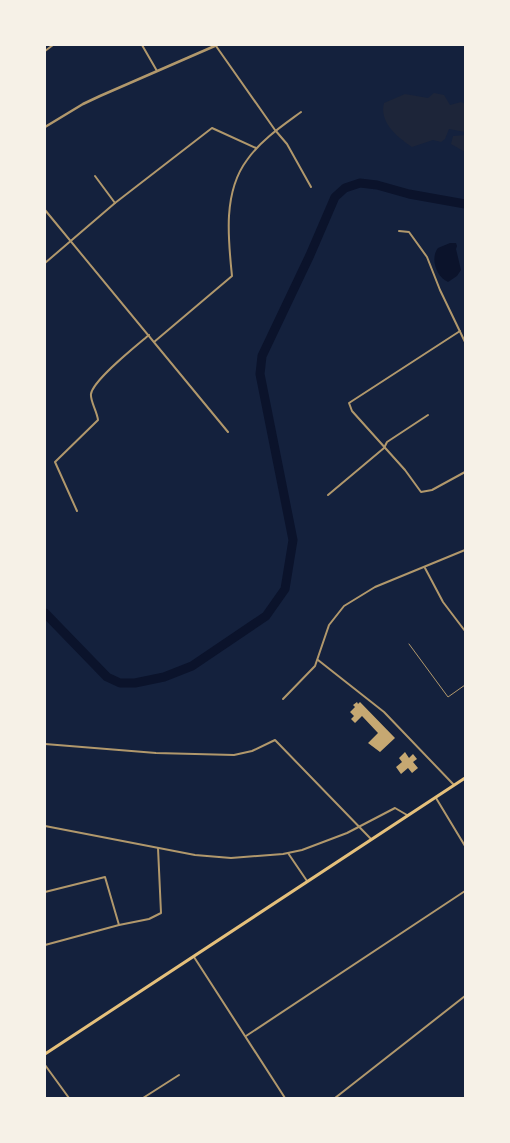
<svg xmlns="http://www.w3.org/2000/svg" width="510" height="1143" font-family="Commissioner,sans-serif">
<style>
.green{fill:#1d2539}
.water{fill:#0b132b}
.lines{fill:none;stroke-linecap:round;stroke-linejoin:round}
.river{stroke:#0b132b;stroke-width:9}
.building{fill:#c6a872}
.service{stroke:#b1986c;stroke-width:1}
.minor{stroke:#b1986c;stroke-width:2}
.tertiary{stroke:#b1986c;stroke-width:2.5}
.secondary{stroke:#e5c07b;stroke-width:3}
</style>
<rect width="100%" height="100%" fill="#14213d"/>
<!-- green -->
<g class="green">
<path d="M434,93l10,2 6,10 11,-3 4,2v28l-16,-3 -4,10 -4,3 -8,-2 -21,7c-15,-10 -33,-25 -28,-44l21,-9 23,4z"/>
<polygon points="465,135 465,152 451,144 453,136"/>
</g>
<!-- water -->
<path class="water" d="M450,243h6l1,3 -1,3 5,21 -4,6 -9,6c-12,-5 -18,-24 -10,-34z"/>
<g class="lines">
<!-- river -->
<polyline class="river" points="45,613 107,677 120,683 135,683 164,677 192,666 266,616 285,589 293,540 260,374 262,356 310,255 335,197 345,188 360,183 377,185 409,194 465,204"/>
</g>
<!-- building -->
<g class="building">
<polygon points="357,702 358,704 360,702 395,738 380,752 368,743 378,733 362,716 355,723 351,719 354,716 350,712 355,707 353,705"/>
<polygon points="405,752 409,758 413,754 417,759 413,762 418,768 412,773 408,768 401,774 396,767 402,762 399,758"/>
</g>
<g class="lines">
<!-- service -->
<polyline class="service" points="409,644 448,697 465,685"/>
<!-- minor -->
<g class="minor">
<polyline points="142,45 157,71"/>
<polyline points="216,46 275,130 287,144 311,187"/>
<polyline points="45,51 53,45"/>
<polyline points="95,176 115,203"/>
<polyline points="45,210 228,432"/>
<polyline points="399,231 409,232 427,257 440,290 465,342"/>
<polyline points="45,263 115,203 212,128 256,148"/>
<polyline points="460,331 349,403 352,411 405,470 421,492 432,490 465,472"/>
<path d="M154,342l78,-66c-4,-38 -9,-84 15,-116 14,-20 35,-34 54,-48"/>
<polyline points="328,495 384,448 387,442 428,415"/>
<path d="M77,511l-22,-49 43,-42c-1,-9 -8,-19 -7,-26 2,-14 45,-48 58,-59"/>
<polyline points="425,568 443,602 465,631"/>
<polyline points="318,660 384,712 454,785"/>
<polyline points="283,699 315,666 329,625 344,606 375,587 465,550"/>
<polyline points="45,744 156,753 234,755 252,751 275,740 371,839"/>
<polyline points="436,798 465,846"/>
<polyline points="45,826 195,855 231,858 283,854 302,850 347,833 395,808 407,815"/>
<polyline points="288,853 307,881"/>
<polyline points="45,892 105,877 119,925"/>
<polyline points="45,945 119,925 149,919 161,913 158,848"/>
<polyline points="194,957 285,1098"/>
<polyline points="246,1036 465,891"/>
<polyline points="45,1065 69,1098"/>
<polyline points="143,1098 179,1075"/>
<polyline points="335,1098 465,996"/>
</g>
<!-- tertiary -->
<polyline class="tertiary" points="45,127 83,104 100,96 217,45"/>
<!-- secondary -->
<polyline class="secondary" points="45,1054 465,778"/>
</g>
<!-- border -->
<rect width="510" height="1143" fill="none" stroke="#f6f1e7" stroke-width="92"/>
</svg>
